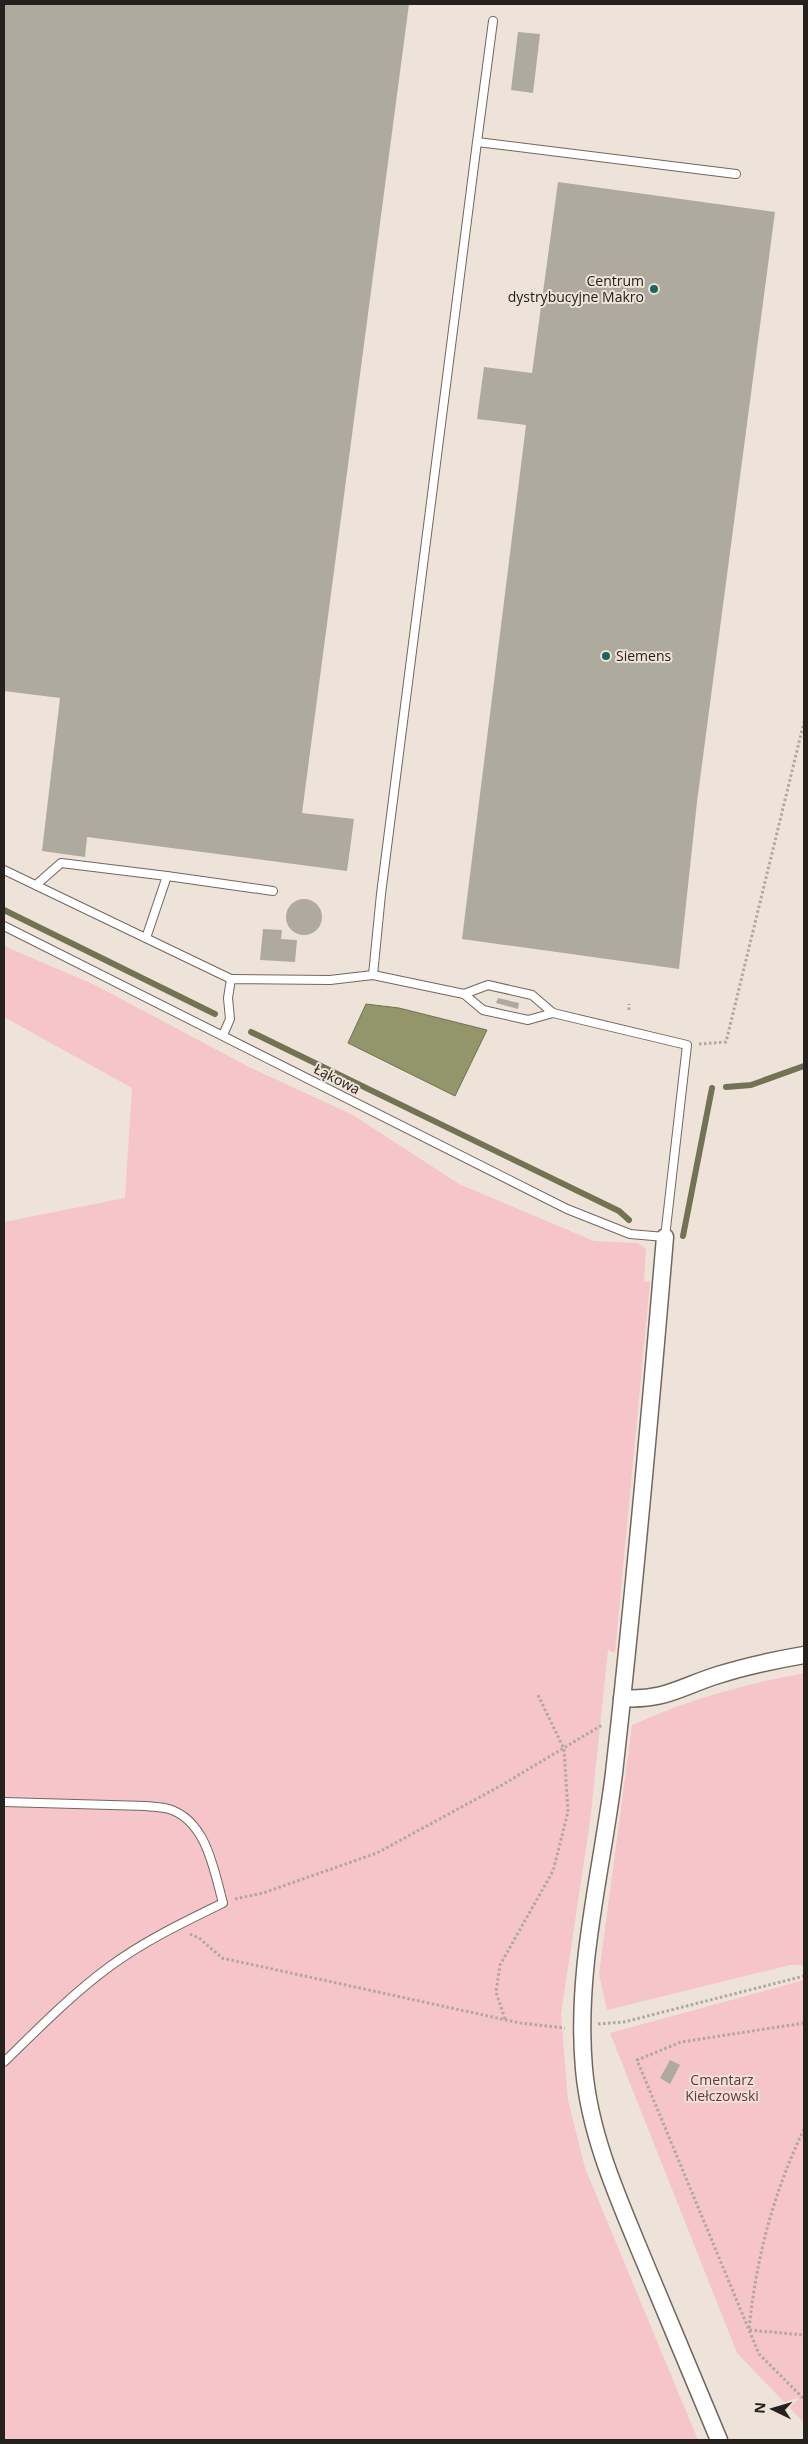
<svg xmlns="http://www.w3.org/2000/svg" width="808" height="2444" font-family="'Open Sans',sans-serif">
<style>
.green{fill:#f6c5c9}
.water{fill:#92966a;stroke:#717353}
.lines{fill:none;stroke-linecap:round;stroke-linejoin:round}
.stream{stroke:#717353;stroke-width:6}
.building{fill:#afaa9e}
.service-casing{stroke:#71675f;stroke-width:10}
.minor-casing{stroke:#71675f;stroke-width:19}
.path{stroke:#b0a8a0;stroke-width:3;stroke-dasharray:2.5 2.5;stroke-linecap:butt}
.service{stroke:#fff;stroke-width:8}
.minor{stroke:#fff;stroke-width:16}
.poi-dot{fill:#1a665f;stroke:#eee3d9;stroke-width:2}
.labels{text-anchor:middle;stroke-width:4;stroke-linejoin:round;paint-order:stroke}
.poi-label{font-size:14px;fill:#25211e;stroke:#eee3d9;text-anchor:end}
.street-label{font-size:14px;fill:#25211e;stroke:#eee3d9}
.park-label{font-size:14px;fill:#72313c;stroke:#eee3d9}
</style>
<rect width="100%" height="100%" fill="#eee3d9"/>
<!-- green -->
<g class="green">
<polygon points="4,946 95,985 249,1067 353,1115 459,1184 594,1241 638,1243 646,1249 644,1281 650,1282 615,1653 608,1650 590,1822 561,2014 568,2100 585,2168 698,2440 4,2440 4,1222 125,1198 132,1088 4,1017"/>
<path d="M804,1673v292h-14l-183,45 -8,-36 33,-249c54,-25 114,-41 172,-52z"/>
<polygon points="804,1980 804,2423 737,2353 610,2033"/>
</g>
<!-- water -->
<polygon class="water" points="366,1004 399,1008 487,1030 455,1096 348,1043"/>
<g class="lines">
<!-- stream -->
<g class="stream">
<polyline points="4,910 215,1014"/>
<polyline points="251,1032 619,1211 629,1220"/>
<polyline points="726,1087 751,1085 804,1066"/>
<polyline points="683,1236 712,1088"/>
</g>
</g>
<!-- building -->
<g class="building">
<polygon points="4,4 409,4 302,813 354,819 347,871 87,837 85,857 42,851 60,698 4,691"/>
<polygon points="518,32 540,34 533,93 511,90"/>
<polygon points="558,182 775,212 697,802 679,969 462,939 526,425 477,419 484,367 532,373"/>
<circle cx="304" cy="917" r="18"/>
<polygon points="263,929 282,930 281,939 297,940 295,962 260,960"/>
<polygon points="498,998 519,1003 518,1009 496,1003"/>
<polygon points="670,2060 680,2065 670,2084 660,2078"/>
</g>
<g class="lines">
<defs>
<g id="service">
<polyline points="477,142 493,21"/>
<polyline points="4,870 231,979"/>
<polyline points="167,876 273,891"/>
<polyline points="36,885 61,863 167,876 146,938"/>
<polyline points="4,926 567,1209 630,1234 665,1237 687,1045 553,1013 532,995 488,985 464,994"/>
<polyline points="553,1013 528,1020 483,1010 464,994 373,975 381,894 477,142 736,174"/>
<polyline points="223,1035 230,1019 228,998 231,979 330,980 373,975"/>
<path d="M4,1802l142,4c7,1 16,1 23,3 38,12 45,62 54,94 -39,19 -79,38 -114,64 -38,28 -71,62 -105,95"/>
</g>
<g id="minor">
<path d="M665,1237c-15,179 -31,358 -51,536 -12,98 -39,196 -30,296 6,68 35,131 61,194 25,59 49,118 74,177"/>
<path d="M622,1698c42,3 58,-11 96,-23 29,-9 57,-15 86,-20"/>
</g>
</defs>
<!-- service casing -->
<use href="#service" class="service-casing"/>
<!-- minor casing -->
<use href="#minor" class="minor-casing"/>
<!-- path -->
<g class="path">
<polyline points="629,1010 629,1004"/>
<polyline points="699,1044 726,1042 804,722"/>
<polyline points="235,1899 263,1893 377,1853 502,1785 602,1725"/>
<polyline points="190,1934 199,1938 222,1958 520,2023 565,2028"/>
<polyline points="505,2019 496,1992 500,1965 553,1871 568,1812 564,1749 537,1693"/>
<polyline points="804,2023 681,2042 637,2060 759,2354 804,2399"/>
<polyline points="598,2024 624,2022 804,1976"/>
<path d="M804,2129c-31,65 -48,129 -55,201l55,5"/>
</g>
<!-- service -->
<use href="#service" class="service"/>
<!-- minor -->
<use href="#minor" class="minor"/>
</g>
<!-- markers -->
<g class="poi-dot">
<circle cx="654" cy="289" r="5"/>
<circle cx="606" cy="656" r="5"/>
</g>
<g class="labels">
<!-- poi labels -->
<g class="poi-label">
<text x="644" y="286">Centrum<tspan x="644" dy="16">dystrybucyjne Makro</tspan></text>
<text x="616" y="661" text-anchor="start">Siemens</text>
</g>
<!-- street labels -->
<g class="street-label">
<text transform="translate(337 1079) rotate(27)" y="5">Łąkowa</text>
</g>
<!-- park labels -->
<g class="park-label">
<text x="722" y="2085">Cmentarz<tspan x="722" dy="16">Kiełczowski</tspan></text>
</g>
</g>
<!-- border -->
<rect width="808" height="2444" fill="none" stroke="#25211e" stroke-width="10"/>
<!-- north arrow -->
<g transform="translate(773 2409) rotate(275)" stroke="#eee3d9" stroke-width="4" paint-order="stroke">
<path d="M0-4L9 19L0 12L-9 19Z" fill="#25211e"/>
<text y="-8" font-size="14" font-weight="bold" text-anchor="middle" fill="#25211e">N</text>
</g>
</svg>
